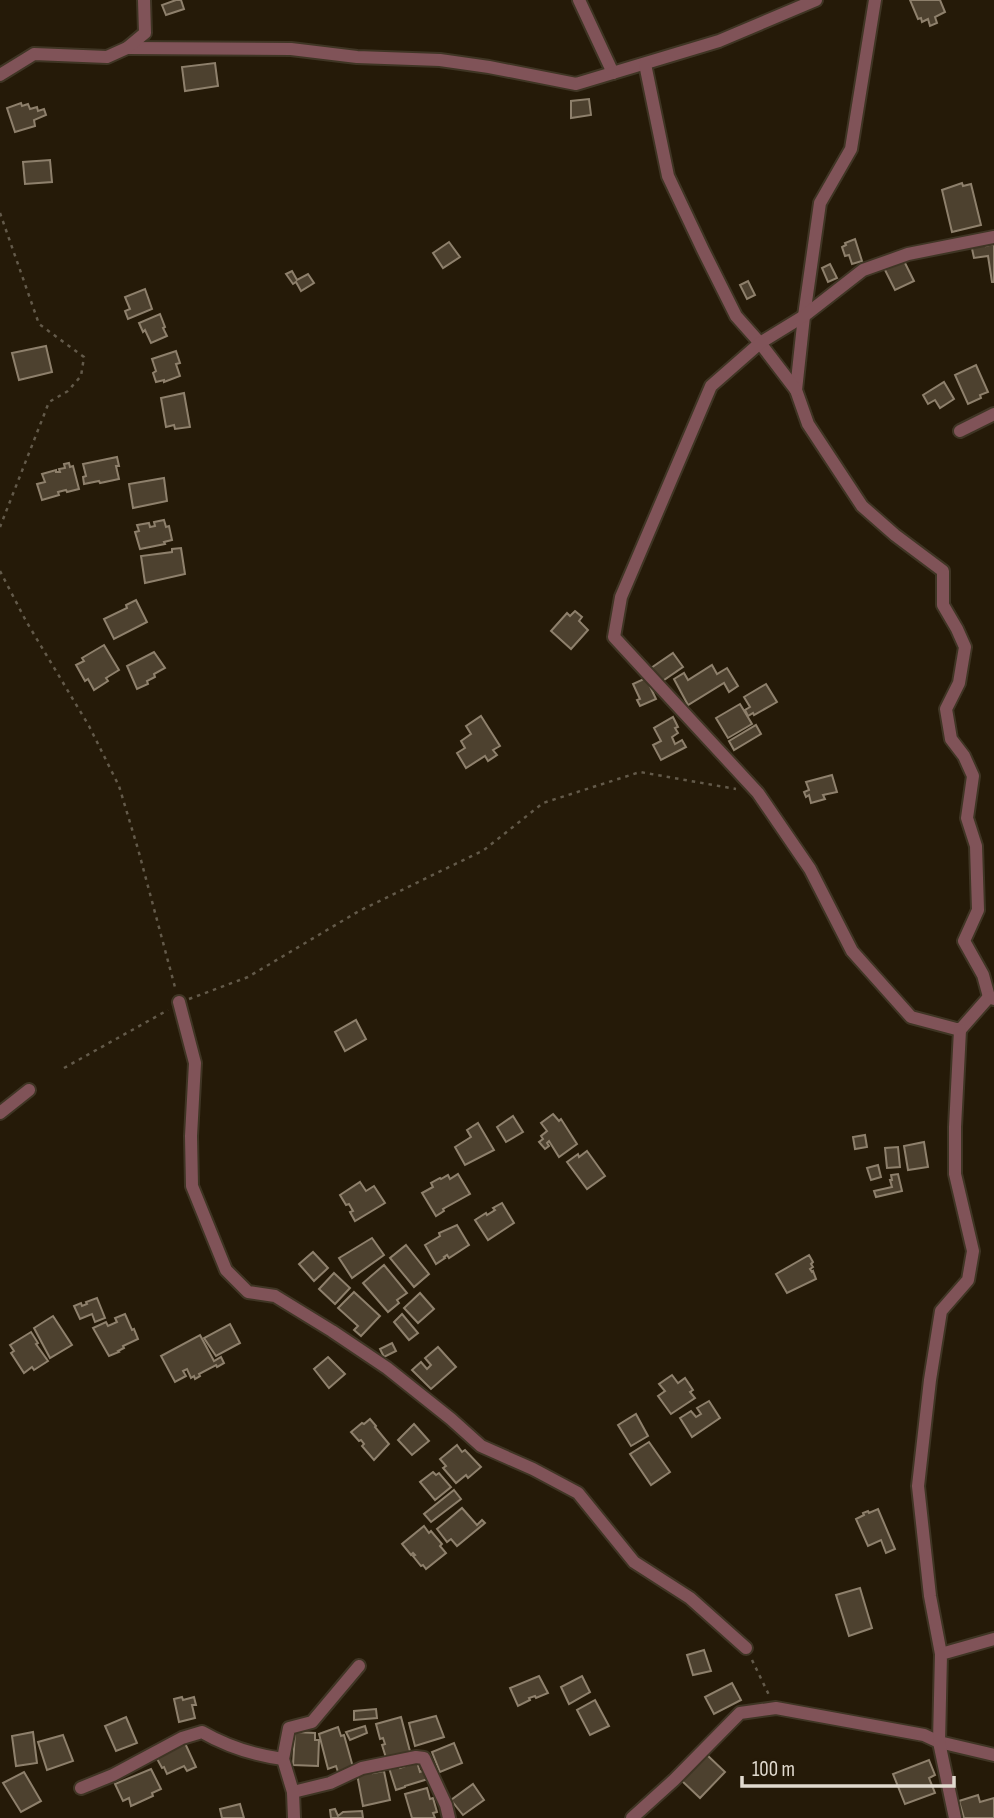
<svg xmlns="http://www.w3.org/2000/svg" width="994" height="1818" font-family="'Sofia Sans Condensed',sans-serif">
<style>
.building{fill:#4d412f;stroke:#8e806c;stroke-width:2}
.lines{fill:none;stroke-linecap:round;stroke-linejoin:round}
.minor-casing{stroke:#3f3524;stroke-width:16}
.path{stroke:#635a4a;stroke-width:2.5;stroke-dasharray:3.5 5;stroke-linecap:butt}
.minor{stroke:#805358;stroke-width:12}
</style>
<rect width="100%" height="100%" fill="#251a08"/>
<!-- building -->
<g class="building">
<polygon points="176,0 181,0 184,9 166,15 162,5"/>
<polygon points="910,0 940,0 945,12 935,17 937,23 930,26 928,19 922,22 921,18 918,19"/>
<polygon points="215,63 218,86 185,91 182,67"/>
<polygon points="589,99 591,115 571,118 571,101"/>
<polygon points="21,103 22,106 28,104 30,109 37,107 38,111 44,109 46,115 34,120 35,126 15,132 7,108"/>
<polygon points="50,160 52,182 25,184 23,162"/>
<polygon points="962,183 963,186 971,184 981,225 952,232 942,190"/>
<polygon points="855,239 862,261 852,264 849,255 845,256 842,247 846,245 845,243"/>
<polygon points="986,241 986,246 994,244 994,282 992,282 988,256 974,258 971,244"/>
<polygon points="449,242 460,257 443,268 433,253"/>
<polygon points="903,259 914,281 895,290 884,268"/>
<polygon points="830,264 837,278 828,282 822,268"/>
<polygon points="292,271 297,280 308,274 314,283 301,291 296,282 293,284 286,274"/>
<polygon points="748,281 755,295 747,299 740,285"/>
<polygon points="145,289 152,309 128,319 125,311 130,309 125,297"/>
<polygon points="160,314 165,327 163,328 167,336 151,343 145,330 143,332 139,323"/>
<polygon points="46,346 52,372 19,380 12,353"/>
<polygon points="176,351 180,363 176,364 180,376 164,382 164,380 156,382 153,373 156,371 152,359"/>
<polygon points="976,365 988,392 980,395 981,398 968,404 955,375"/>
<polygon points="944,382 954,399 940,408 935,400 928,404 923,395"/>
<polygon points="184,393 190,427 175,429 174,425 166,427 161,398"/>
<polygon points="117,457 119,466 116,466 119,479 100,483 99,481 84,484 83,477 86,476 83,464"/>
<polygon points="69,463 70,467 73,466 79,489 67,492 66,490 58,492 59,495 42,500 37,484 45,482 42,474 56,470 56,472 60,472 59,469 65,468 64,464"/>
<polygon points="164,478 167,501 133,508 129,484"/>
<polygon points="164,520 166,527 169,526 172,540 164,542 165,544 140,549 135,532 139,531 137,525 149,523 150,527 155,526 154,522"/>
<polygon points="181,548 185,574 145,583 141,556 172,552 172,549"/>
<polygon points="136,600 147,622 114,639 104,619 127,608 126,605"/>
<polygon points="575,611 582,617 579,621 588,630 571,649 551,631 567,613 570,616"/>
<polygon points="104,645 119,670 106,678 108,681 94,690 88,679 85,681 76,665 84,661 82,658"/>
<polygon points="154,652 165,668 154,674 155,677 147,681 148,684 137,689 127,666"/>
<polygon points="673,653 683,667 661,682 651,668"/>
<polygon points="712,665 717,674 727,668 738,686 729,692 724,683 688,705 674,679 684,673 688,680"/>
<polygon points="646,678 656,699 640,706 637,700 640,699 633,684"/>
<polygon points="766,684 777,702 754,715 753,713 748,716 745,710 750,707 744,697"/>
<polygon points="740,704 752,724 728,738 716,718"/>
<polygon points="481,716 500,746 493,750 497,755 488,761 485,756 466,768 457,753 465,748 461,741 471,734 466,726"/>
<polygon points="673,717 678,727 675,728 678,733 672,737 675,744 682,740 686,747 661,760 653,745 661,741 654,728"/>
<polygon points="756,725 761,734 734,750 729,741"/>
<polygon points="832,775 837,792 823,795 825,799 811,803 809,795 806,797 804,792 809,790 806,782"/>
<polygon points="356,1020 366,1039 345,1051 335,1032"/>
<polygon points="553,1114 559,1121 561,1119 577,1144 559,1157 549,1141 547,1143 549,1146 545,1149 539,1142 543,1139 541,1136 547,1131 541,1123"/>
<polygon points="513,1116 523,1132 506,1142 497,1127"/>
<polygon points="478,1123 494,1150 465,1165 455,1147 471,1137 467,1130"/>
<polygon points="865,1135 867,1147 855,1149 853,1137"/>
<polygon points="924,1142 928,1167 908,1170 904,1146"/>
<polygon points="898,1147 900,1167 887,1168 885,1148"/>
<polygon points="587,1151 605,1176 587,1189 567,1162 578,1154 579,1157"/>
<polygon points="878,1165 881,1177 871,1180 867,1168"/>
<polygon points="458,1174 470,1194 443,1209 444,1211 436,1216 422,1193 433,1187 431,1183 440,1178 441,1179 448,1175 450,1179"/>
<polygon points="898,1174 902,1191 876,1197 874,1191 892,1187 890,1180 892,1180 891,1175"/>
<polygon points="360,1182 366,1191 374,1186 385,1203 355,1221 350,1212 353,1211 349,1204 346,1205 340,1195"/>
<polygon points="502,1203 514,1223 488,1240 475,1220 486,1213 487,1215 495,1210 493,1208"/>
<polygon points="457,1225 469,1245 449,1258 447,1255 444,1257 445,1258 436,1264 425,1245 440,1236 439,1233"/>
<polygon points="372,1238 384,1255 352,1278 339,1258"/>
<polygon points="406,1245 429,1274 414,1287 390,1258"/>
<polygon points="313,1252 328,1268 314,1281 299,1264"/>
<polygon points="809,1255 813,1262 811,1264 813,1267 810,1269 812,1272 813,1271 816,1279 787,1293 776,1274"/>
<polygon points="384,1265 407,1293 397,1300 399,1303 388,1312 363,1283"/>
<polygon points="334,1273 350,1288 335,1304 319,1289"/>
<polygon points="354,1292 380,1316 361,1336 354,1330 358,1326 338,1308"/>
<polygon points="420,1293 434,1309 418,1323 404,1308"/>
<polygon points="97,1298 105,1318 95,1322 92,1314 80,1319 74,1306 81,1303 82,1306 87,1304 86,1302"/>
<polygon points="125,1314 132,1330 134,1329 138,1339 123,1346 124,1348 118,1351 119,1352 109,1356 93,1328 106,1322 108,1326 117,1322 115,1318"/>
<polygon points="402,1314 418,1333 409,1340 394,1322"/>
<polygon points="53,1316 72,1345 50,1358 34,1328"/>
<polygon points="230,1324 240,1343 216,1356 204,1338"/>
<polygon points="31,1332 38,1343 36,1344 48,1361 34,1370 32,1367 24,1373 11,1353 14,1351 10,1345"/>
<polygon points="200,1335 214,1361 221,1357 224,1363 217,1367 216,1365 199,1374 200,1376 195,1379 194,1376 191,1378 187,1369 183,1371 186,1376 175,1382 161,1356"/>
<polygon points="392,1343 396,1351 384,1357 380,1349"/>
<polygon points="438,1347 456,1367 431,1389 412,1370 421,1362 427,1369 431,1365 425,1358"/>
<polygon points="328,1357 345,1374 329,1388 314,1369"/>
<polygon points="672,1375 678,1383 685,1378 693,1390 690,1392 695,1398 671,1414 658,1396 665,1391 659,1384"/>
<polygon points="709,1401 720,1418 692,1437 680,1418 691,1411 696,1417 701,1414 697,1408"/>
<polygon points="636,1414 648,1436 631,1446 618,1425"/>
<polygon points="370,1419 376,1426 375,1427 389,1444 374,1460 362,1446 364,1444 361,1440 359,1441 351,1432 362,1423 364,1424"/>
<polygon points="414,1424 429,1441 412,1455 398,1440"/>
<polygon points="649,1442 670,1472 651,1485 630,1454"/>
<polygon points="457,1445 462,1452 465,1450 481,1467 468,1478 466,1475 456,1483 443,1468 446,1466 440,1459"/>
<polygon points="433,1472 436,1475 439,1473 451,1487 435,1500 420,1482"/>
<polygon points="454,1490 461,1499 431,1522 424,1514"/>
<polygon points="462,1508 477,1525 482,1520 485,1523 457,1546 451,1539 447,1542 437,1529"/>
<polygon points="878,1509 895,1549 886,1553 881,1540 868,1546 856,1519 864,1515 863,1513 868,1511 869,1513"/>
<polygon points="424,1526 429,1533 431,1531 442,1544 440,1546 446,1553 426,1569 423,1565 421,1566 413,1556 415,1555 413,1553 411,1555 402,1544"/>
<polygon points="860,1588 872,1628 849,1636 836,1595"/>
<polygon points="704,1650 711,1671 693,1675 687,1655"/>
<polygon points="539,1676 548,1693 536,1698 535,1696 529,1698 530,1700 518,1706 510,1688"/>
<polygon points="582,1676 590,1692 569,1704 561,1687"/>
<polygon points="732,1683 741,1700 714,1714 705,1697"/>
<polygon points="182,1697 183,1700 194,1697 196,1705 192,1705 195,1718 179,1722 174,1699"/>
<polygon points="595,1700 609,1726 590,1735 577,1710"/>
<polygon points="376,1709 377,1718 354,1720 354,1711"/>
<polygon points="436,1716 444,1737 415,1746 409,1723"/>
<polygon points="126,1717 137,1743 116,1751 105,1726"/>
<polygon points="401,1717 411,1755 387,1761 382,1745 385,1744 383,1738 380,1739 376,1724"/>
<polygon points="365,1726 367,1733 350,1740 346,1732"/>
<polygon points="338,1727 341,1736 344,1735 353,1767 338,1772 336,1766 328,1769 319,1734"/>
<polygon points="33,1732 37,1763 16,1766 12,1736"/>
<polygon points="295,1732 315,1733 315,1740 319,1740 318,1766 293,1765"/>
<polygon points="63,1735 73,1761 47,1770 38,1742"/>
<polygon points="184,1741 196,1767 187,1771 184,1766 167,1774 164,1767 162,1768 155,1755"/>
<polygon points="454,1743 462,1763 440,1772 432,1752"/>
<polygon points="706,1754 725,1772 700,1798 681,1780"/>
<polygon points="929,1760 935,1775 929,1778 935,1793 905,1804 893,1774"/>
<polygon points="417,1762 420,1772 425,1770 428,1779 405,1786 405,1787 396,1790 389,1768 399,1765 400,1768"/>
<polygon points="151,1769 161,1789 152,1793 153,1796 131,1806 129,1798 123,1801 115,1784"/>
<polygon points="373,1770 373,1773 384,1771 390,1800 363,1806 357,1774"/>
<polygon points="24,1772 41,1801 21,1812 3,1783"/>
<polygon points="473,1784 484,1800 463,1815 451,1800"/>
<polygon points="427,1788 430,1799 433,1798 437,1812 433,1813 435,1818 412,1818 405,1794"/>
<polygon points="978,1795 980,1802 994,1798 994,1818 964,1818 959,1801"/>
<polygon points="240,1804 244,1818 222,1818 220,1809"/>
<polygon points="335,1809 338,1816 343,1812 362,1811 363,1818 331,1818 330,1810"/>
</g>
<g class="lines">
<defs>
<g id="minor">
<polyline points="579,0 613,73"/>
<polyline points="875,0 851,149 820,203 804,316 796,390 808,424 862,506 895,535 943,571 943,605 957,629 965,647 959,683 946,709 951,739 964,756 973,776 967,818 976,846 978,910 964,941 983,975 989,997"/>
<polyline points="127,48 291,49 357,57 440,60 489,67 576,84 719,41 816,0"/>
<polyline points="645,64 668,176 703,250 736,316 760,343 796,390"/>
<polyline points="0,75 34,54 107,57 127,48 145,33 144,0"/>
<polyline points="994,237 908,254 863,270 804,316 760,343 711,386 621,597 614,637 758,793 810,869 852,951 911,1017 960,1030 989,997 994,999"/>
<polyline points="960,431 994,414"/>
<polyline points="179,1002 195,1063 191,1136 192,1186 226,1270 248,1292 275,1296 332,1331 387,1368 451,1419 481,1446 533,1469 578,1493 634,1562 690,1598 746,1648"/>
<polyline points="0,1113 29,1090"/>
<polyline points="941,1654 930,1596 918,1486 930,1380 941,1311 968,1280 973,1251 955,1174 955,1127 960,1030"/>
<path d="M81,1788l32,-13 69,-37 20,-6c26,15 52,23 81,27"/>
<polyline points="293,1792 330,1783 362,1768 416,1757 424,1758 446,1805 449,1818"/>
<polyline points="294,1818 293,1792 283,1759 289,1728 312,1722 359,1666"/>
<polyline points="632,1818 674,1780 740,1713 776,1708 924,1735 939,1742 994,1755"/>
<polyline points="955,1818 939,1742 941,1654 994,1639"/>
</g>
</defs>
<!-- minor casing -->
<use href="#minor" class="minor-casing"/>
<!-- path -->
<g class="path">
<polyline points="0,213 39,324 84,357 81,376 68,391 49,402 0,527"/>
<polyline points="0,571 26,621 89,726 119,786 138,849 176,991"/>
<polyline points="189,999 248,977 359,911 484,850 543,803 640,772 736,789"/>
<polyline points="64,1068 168,1010"/>
<polyline points="752,1660 769,1695"/>
</g>
<!-- minor -->
<use href="#minor" class="minor"/>
</g>
<!-- scale -->
<path d="M742 1776v10h212v-10" fill="none" stroke="#e1dacf" stroke-width="3.5"/>
<text x="752" y="1776" font-size="21" fill="#e1dacf" stroke="#251a08" stroke-width="5" paint-order="stroke">100 m</text>
</svg>
